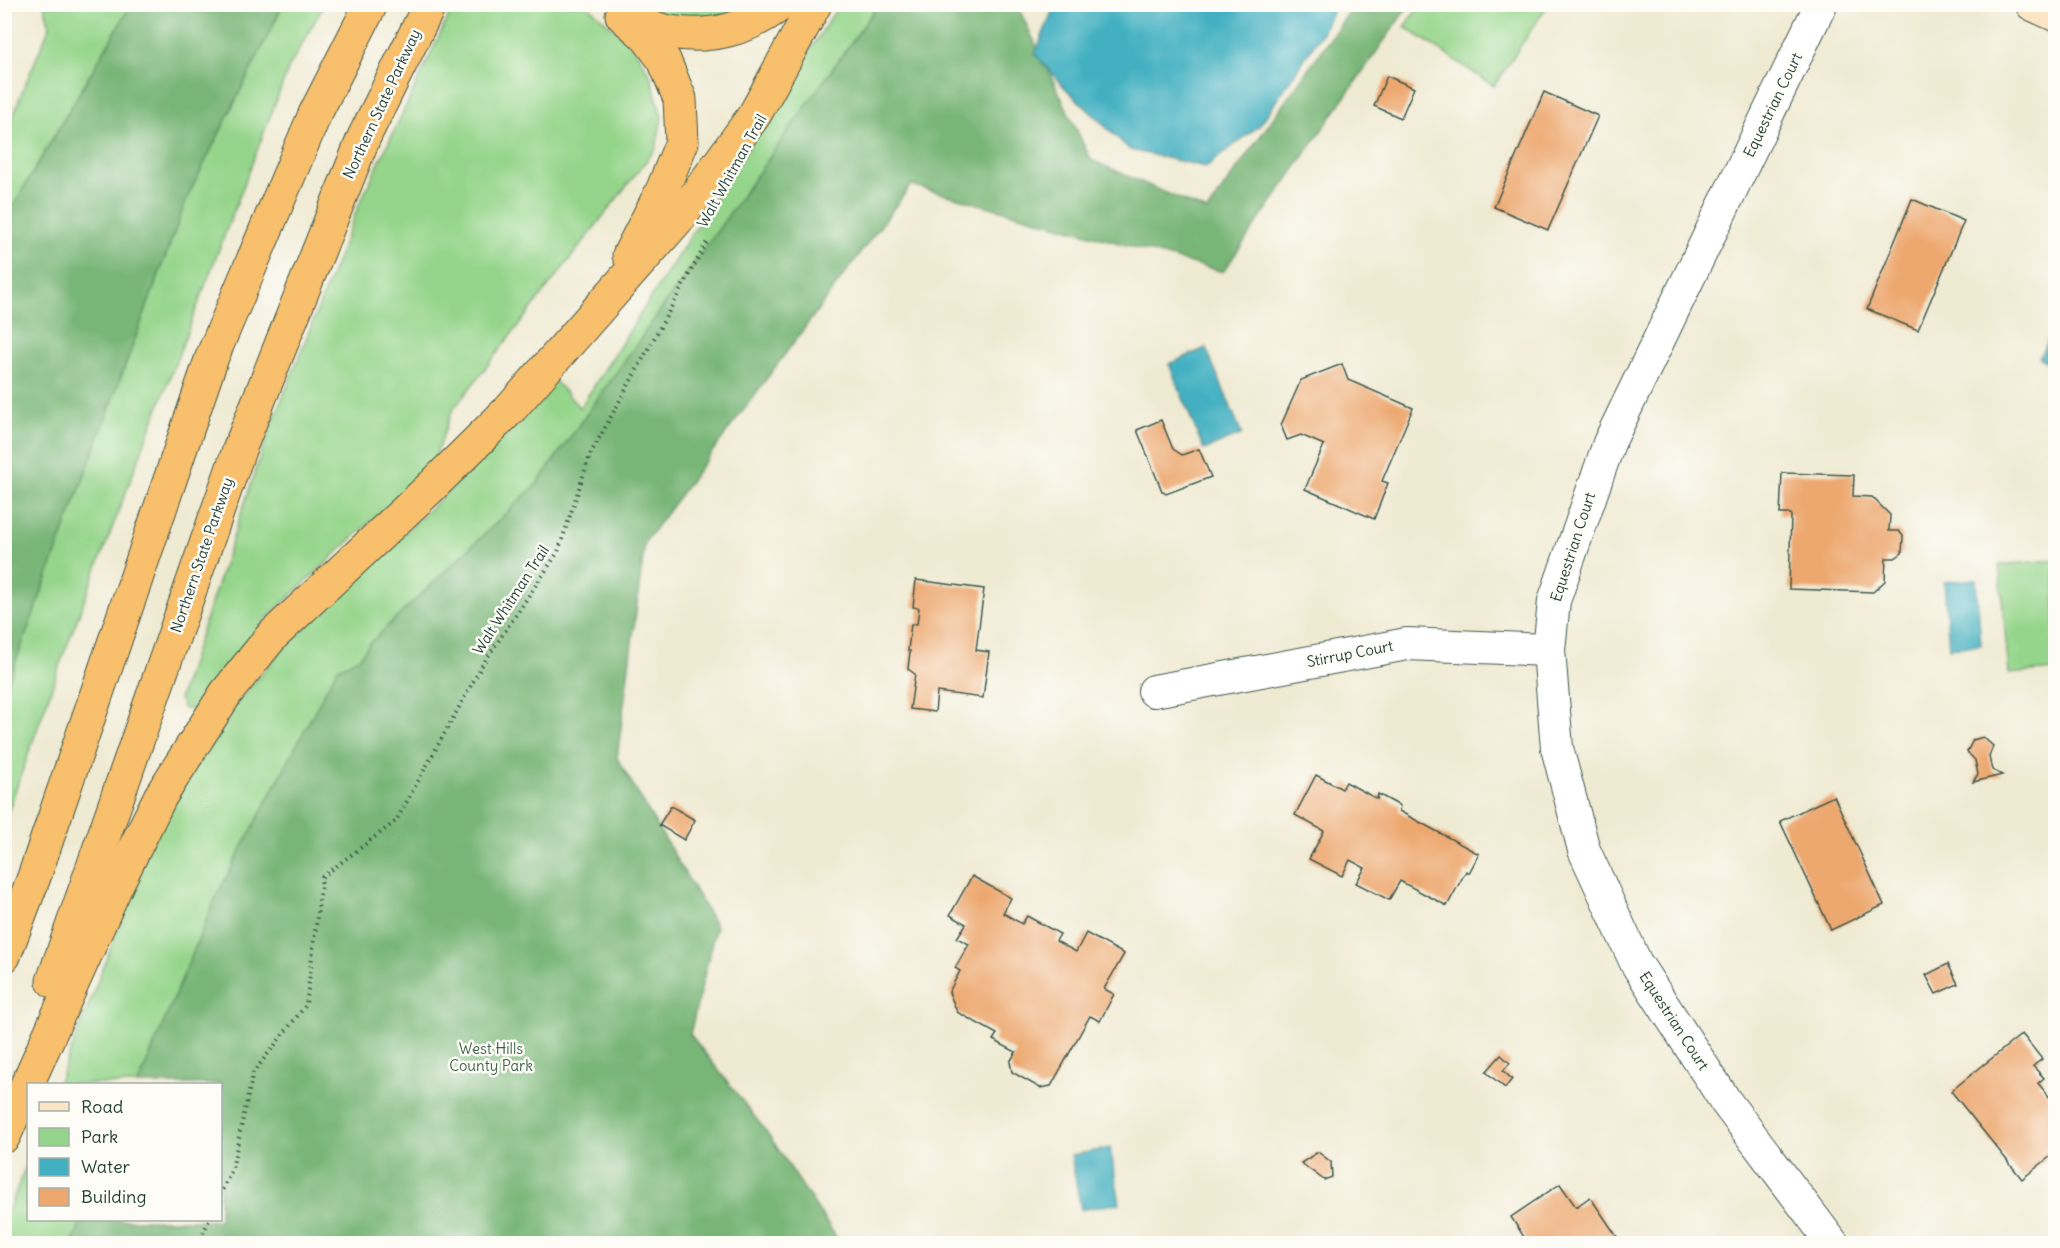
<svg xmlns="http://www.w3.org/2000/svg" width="2060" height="1248" font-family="Delius,sans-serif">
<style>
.green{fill:#95d58b;stroke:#5a8960;stroke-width:1.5}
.forest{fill:#78b677;stroke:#4c7a56;stroke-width:1.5}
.water{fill:#43b0c1;stroke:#31767a;stroke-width:1.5}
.building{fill:#eda870}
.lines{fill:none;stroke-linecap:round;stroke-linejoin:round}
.street-casing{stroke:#3e574c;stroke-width:34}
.secondary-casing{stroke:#3e574c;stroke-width:35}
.highway-casing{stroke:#3e574c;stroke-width:35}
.path{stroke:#3e574c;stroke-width:4;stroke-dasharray:1.5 4.5;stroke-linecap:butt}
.street{stroke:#fff;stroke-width:32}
.secondary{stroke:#fce5c4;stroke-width:33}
.highway{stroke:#f8bf6c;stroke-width:33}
.labels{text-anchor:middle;stroke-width:5;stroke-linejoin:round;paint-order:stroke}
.street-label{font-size:15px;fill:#1f3d34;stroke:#fdfcf7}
.park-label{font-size:15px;fill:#3c634a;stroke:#fdfcf7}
</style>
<rect width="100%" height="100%" fill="#fdfcf7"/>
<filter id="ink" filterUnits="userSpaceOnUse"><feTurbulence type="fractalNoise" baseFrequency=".0167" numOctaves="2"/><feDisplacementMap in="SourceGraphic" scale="12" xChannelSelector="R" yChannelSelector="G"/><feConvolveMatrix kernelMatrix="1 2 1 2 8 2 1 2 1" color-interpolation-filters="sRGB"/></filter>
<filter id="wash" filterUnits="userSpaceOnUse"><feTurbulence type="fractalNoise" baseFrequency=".008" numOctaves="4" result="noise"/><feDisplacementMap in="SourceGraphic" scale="24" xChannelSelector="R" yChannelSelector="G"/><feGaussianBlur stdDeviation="1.35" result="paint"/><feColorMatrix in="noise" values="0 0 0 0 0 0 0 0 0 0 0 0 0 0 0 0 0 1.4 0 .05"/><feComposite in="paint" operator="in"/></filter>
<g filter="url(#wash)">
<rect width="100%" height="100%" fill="#efead2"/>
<!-- green -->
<g class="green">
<polygon points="44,5 131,5 5,220 5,141 20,97 50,26"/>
<polygon points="283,5 324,5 289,67 63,656 5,820 5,691 187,198"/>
<polygon points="454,5 587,5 632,45 650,74 662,117 656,148 452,411 433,463 266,619 196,709 184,709 179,699 264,445 358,207"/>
<polygon points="631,5 751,5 732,17 652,18"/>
<polygon points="839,5 878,5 537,484 370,643 360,657 337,670 217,895 138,1084 58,1084 153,838 219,725 278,654 460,480 553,379 580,408"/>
<polygon points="1420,5 1420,4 1548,5 1494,86 1405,27"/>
<polygon points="2055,560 2055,670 2009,674 1999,565"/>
<polygon points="28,1160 28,1220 82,1220 72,1244 5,1243 4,1222"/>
</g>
<!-- forest -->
<g class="forest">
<polygon points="131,5 283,5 187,198 5,691 5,220"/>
<polygon points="878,5 1017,5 1091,160 1207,211 1354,5 1409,5 1223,272 911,185 645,542 617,758 716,926 690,1034 768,1134 840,1243 72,1244 82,1220 220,1220 220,1084 138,1084 217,895 337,669 360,657 370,643 537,484"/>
</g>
<!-- water -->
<g class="water">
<polygon points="1055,4 1336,4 1336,5 1321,34 1260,125 1206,167 1130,150 1062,85 1035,54"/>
<polygon points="2055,324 2055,365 2039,358"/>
<polygon points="1206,348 1242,434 1204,450 1169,364"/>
<polygon points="1976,579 1981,645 1949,648 1944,582"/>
<polygon points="1110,1148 1120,1203 1081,1210 1071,1155"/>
</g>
<g id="blocks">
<!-- building -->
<g class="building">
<polygon points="1387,76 1414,88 1401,118 1374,106"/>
<polygon points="1544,92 1598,116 1548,230 1494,207"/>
<polygon points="1912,199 1964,221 1918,330 1867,309"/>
<polygon points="1342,364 1348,380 1413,408 1382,481 1388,483 1374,519 1305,489 1324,445 1301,435 1287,440 1281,425 1301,380"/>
<polygon points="1161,420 1173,449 1182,455 1199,449 1211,477 1166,494 1162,491 1137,430"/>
<polygon points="1782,473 1854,475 1853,496 1872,497 1890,515 1889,531 1899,531 1903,536 1902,553 1895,558 1886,558 1885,581 1873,592 1789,589 1791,514 1780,514"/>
<polygon points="916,580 984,589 976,650 989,652 983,698 937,692 935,712 910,709 915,674 908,669 910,651 908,651 911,624 917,624 919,608 913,607"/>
<polygon points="1983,737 1993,746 1989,757 1992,770 2002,775 1973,782 1978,774 1975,760 1967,752 1973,740"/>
<polygon points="1316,775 1342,789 1346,782 1377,799 1378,794 1400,806 1399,811 1479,854 1469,873 1466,871 1447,906 1400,881 1389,900 1356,883 1365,868 1350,860 1342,876 1309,859 1324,831 1295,815"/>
<polygon points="1834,796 1884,905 1831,930 1780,821"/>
<polygon points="671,806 695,820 684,840 659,825"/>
<polygon points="972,876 1011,898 1003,913 1022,924 1027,916 1060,934 1056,941 1076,952 1086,933 1124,954 1104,989 1114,994 1100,1021 1090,1016 1051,1086 1040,1088 1012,1072 1010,1062 1016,1052 993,1040 997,1034 957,1012 949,992 960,971 955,968 969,944 957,938 966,924 950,915"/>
<polygon points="1948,964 1958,984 1936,994 1926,975"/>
<polygon points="2022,1034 2042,1059 2033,1066 2044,1078 2038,1083 2056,1105 2056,1152 2022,1179 1951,1091"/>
<polygon points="1501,1055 1510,1063 1503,1071 1512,1079 1505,1088 1486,1072"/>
<polygon points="1318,1152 1331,1162 1332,1177 1324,1180 1301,1163"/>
<polygon points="1560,1184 1576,1207 1590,1197 1622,1244 1521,1244 1526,1240 1511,1217"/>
</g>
</g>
</g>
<g filter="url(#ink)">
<use href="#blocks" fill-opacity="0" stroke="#3e574c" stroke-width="1.5"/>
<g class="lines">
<defs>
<g id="street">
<polyline points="1821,4 1609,443 1554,601 1549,650 1557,748 1584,850 1636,963 1726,1102 1833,1244"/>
<polyline points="1154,691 1407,644 1549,650"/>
</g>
<polyline id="secondary" points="2032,4 2056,15"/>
<g id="highway">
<polyline points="622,15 646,36 664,60 680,99 682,142 662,191 629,255"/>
<path d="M630,18c13,6 27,12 40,14 39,7 80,-3 111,-28"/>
<polyline points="4,956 34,877 212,357 315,114 371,4"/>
<polyline points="53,981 239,450 364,137 430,4"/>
<polyline points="4,1136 117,884 160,797 226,693 272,636 430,488 512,407 683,213 755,114 815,4"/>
</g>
</defs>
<!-- street casing -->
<use href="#street" class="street-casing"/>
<!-- secondary casing -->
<use href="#secondary" class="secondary-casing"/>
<!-- highway casing -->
<use href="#highway" class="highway-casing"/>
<!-- path -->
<g class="path">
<polyline points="220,1195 232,1169 253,1073 306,1005 322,877 396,821 483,664 558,552 590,455 707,242"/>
<polyline points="198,1244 209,1220"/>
</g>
<!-- street -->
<use href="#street" class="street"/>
<!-- secondary -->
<use href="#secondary" class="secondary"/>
<!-- highway -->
<use href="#highway" class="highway"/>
</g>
</g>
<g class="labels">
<!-- street labels -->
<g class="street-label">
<text transform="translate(382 104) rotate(-65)" y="5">Northern State Parkway</text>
<text transform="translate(1773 105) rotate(-64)" y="5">Equestrian Court</text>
<text transform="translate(732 171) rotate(-61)" y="5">Walt Whitman Trail</text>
<text transform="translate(1573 547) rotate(-72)" y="5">Equestrian Court</text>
<text transform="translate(202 555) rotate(-71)" y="5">Northern State Parkway</text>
<text transform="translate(511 600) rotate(-57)" y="5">Walt Whitman Trail</text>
<text transform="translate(1350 654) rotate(-11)" y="5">Stirrup Court</text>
<text transform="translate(1674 1021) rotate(57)" y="5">Equestrian Court</text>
</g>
<!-- park labels -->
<g class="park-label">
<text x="491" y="1054">West Hills<tspan x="491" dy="17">County Park</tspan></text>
</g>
</g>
<!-- margin -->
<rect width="2060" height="1248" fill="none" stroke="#fdfcf7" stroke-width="24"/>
<!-- legend -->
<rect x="27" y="1083" width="195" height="138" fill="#fdfcf7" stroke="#a4b0a9" stroke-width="1.5"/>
<rect x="39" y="1102" width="30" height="9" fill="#fce5c4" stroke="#a4b0a9" stroke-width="1.5"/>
<text x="81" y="1113" font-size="18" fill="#1f3d34">Road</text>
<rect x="39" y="1128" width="30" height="18" fill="#95d58b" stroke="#a4b0a9" stroke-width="1.5"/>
<text x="81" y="1143" font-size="18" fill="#1f3d34">Park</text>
<rect x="39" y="1158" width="30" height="18" fill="#43b0c1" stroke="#a4b0a9" stroke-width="1.5"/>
<text x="81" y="1173" font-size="18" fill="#1f3d34">Water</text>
<rect x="39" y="1188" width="30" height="18" fill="#eda870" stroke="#a4b0a9" stroke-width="1.5"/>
<text x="81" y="1203" font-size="18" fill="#1f3d34">Building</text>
</svg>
